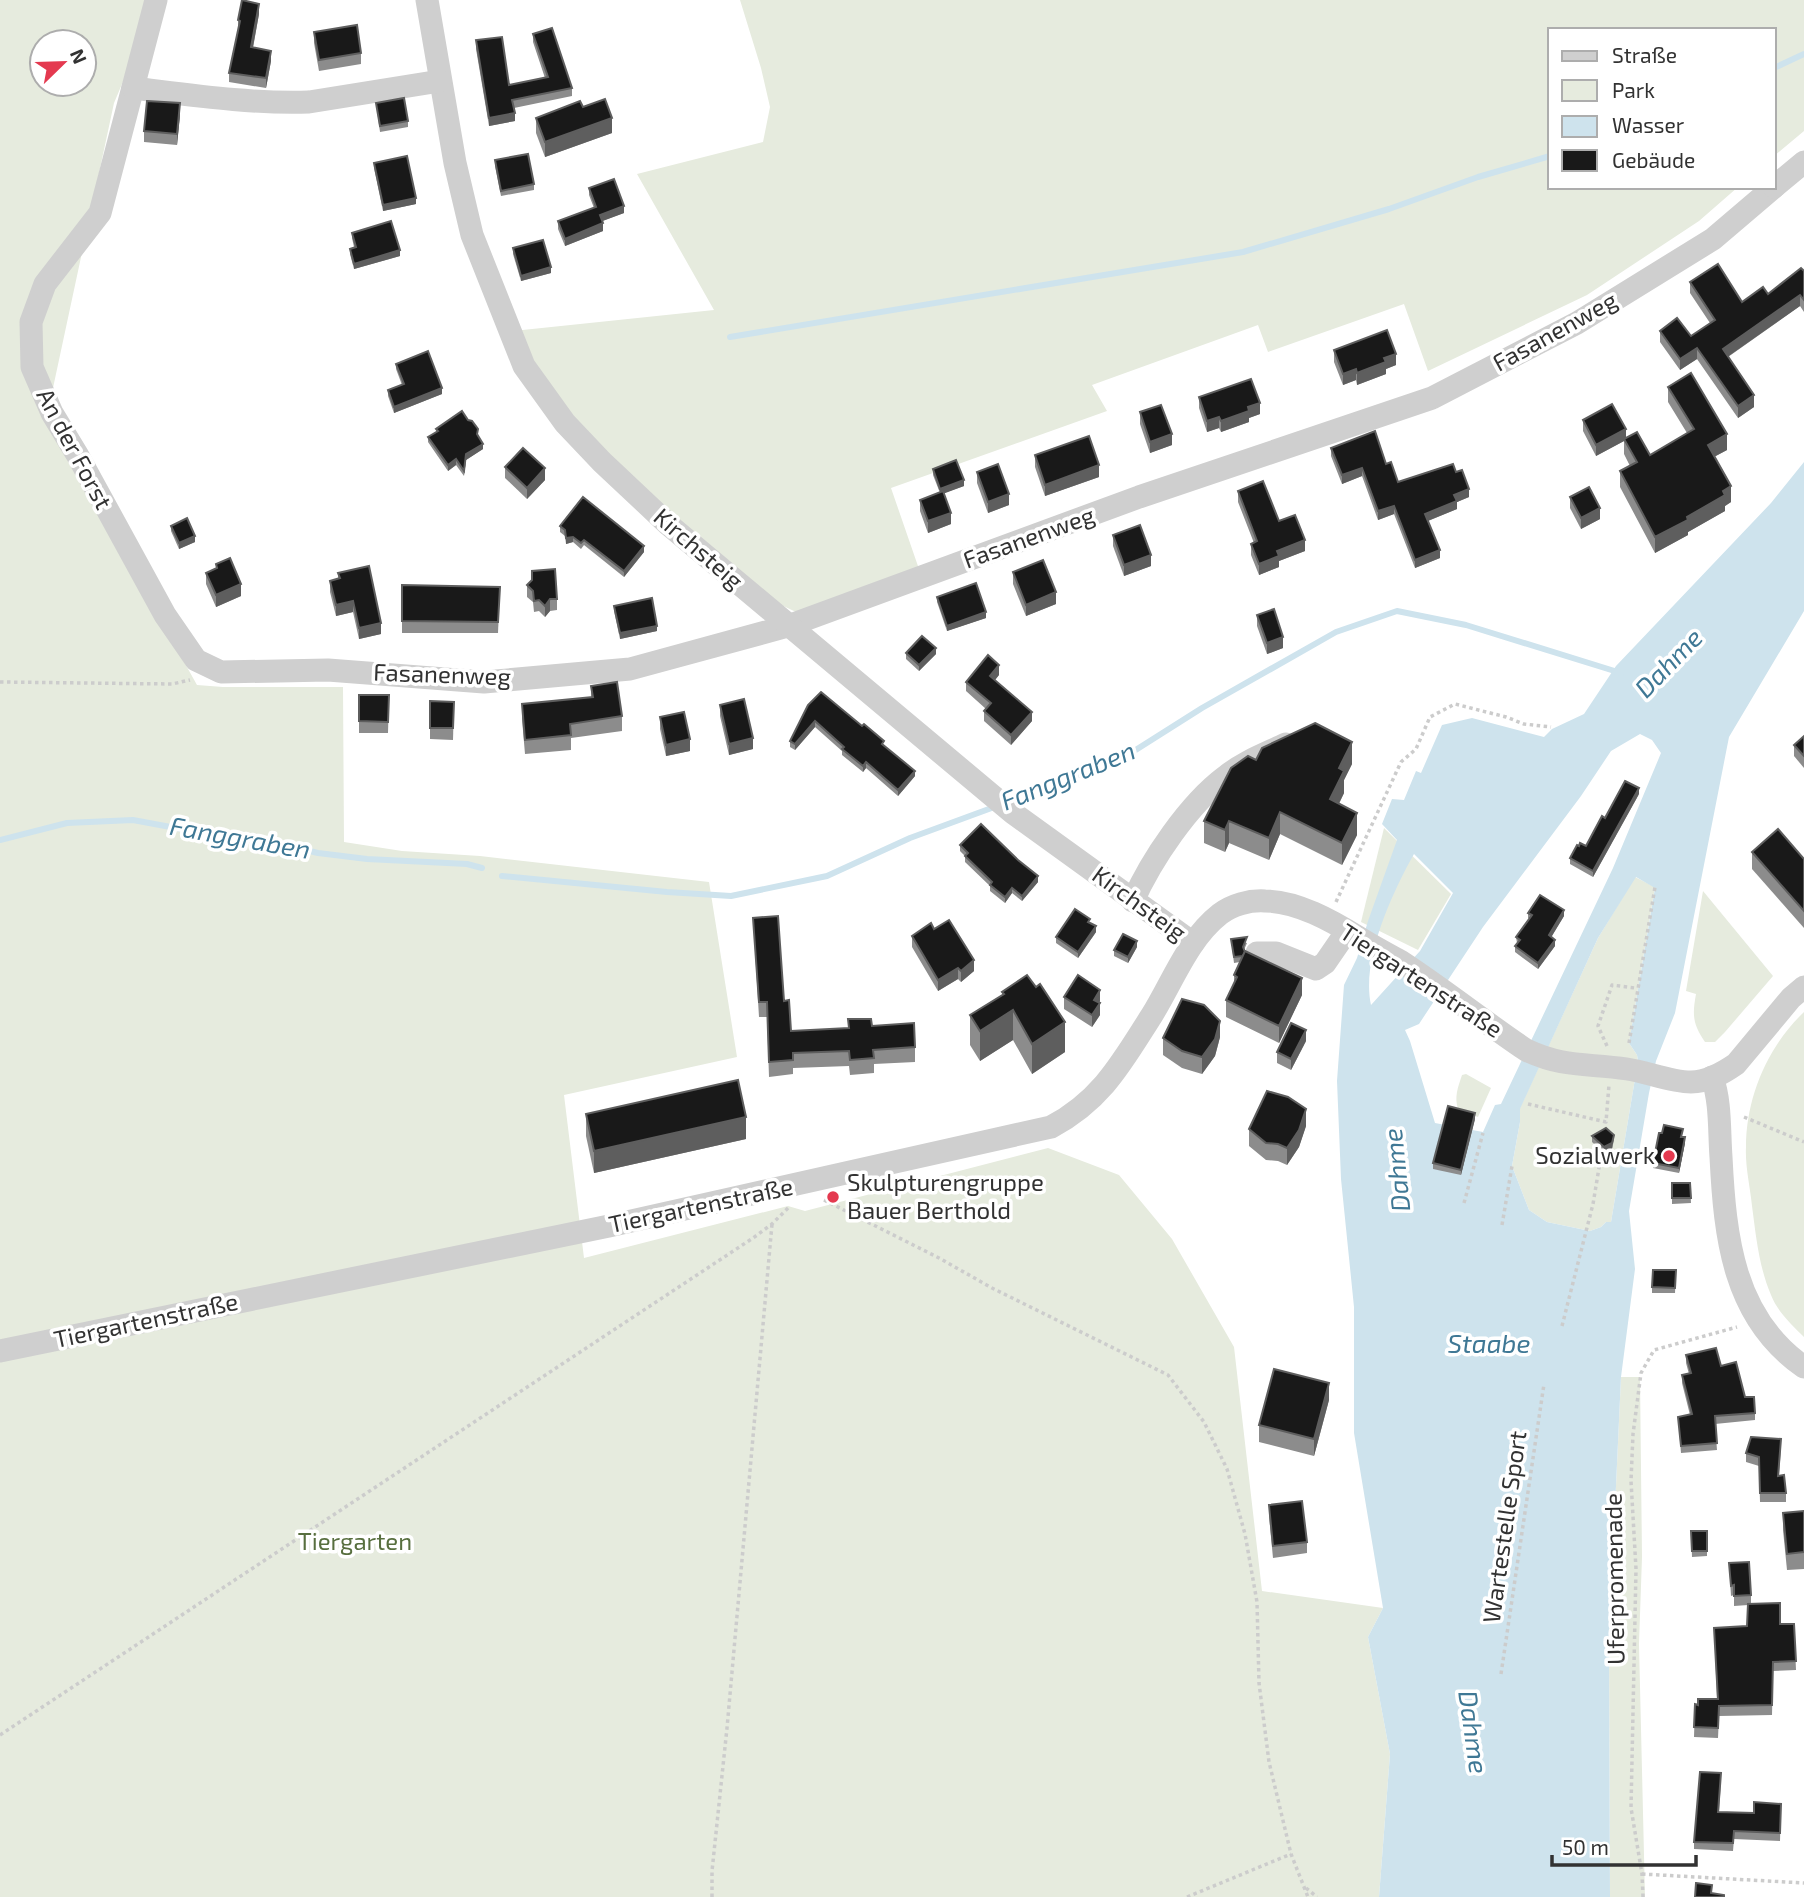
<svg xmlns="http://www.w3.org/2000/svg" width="1804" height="1897" font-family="'Exo 2',sans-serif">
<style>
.green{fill:#e6ebde;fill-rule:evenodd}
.water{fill:#cee3ed;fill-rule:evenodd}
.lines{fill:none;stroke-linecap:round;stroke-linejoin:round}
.stream{stroke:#cee3ed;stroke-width:6}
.path{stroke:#ccc;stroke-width:3.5;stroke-dasharray:3.5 3.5;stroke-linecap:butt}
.minor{stroke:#cfcfcf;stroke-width:23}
.wall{fill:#8c8c8c}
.shaded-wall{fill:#5e5e5e}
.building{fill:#191919;stroke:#5e5e5e;stroke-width:2}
.poi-dot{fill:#e4394f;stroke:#fff;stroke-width:2.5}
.labels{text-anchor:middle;stroke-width:7;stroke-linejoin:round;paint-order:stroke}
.street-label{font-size:24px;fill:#323232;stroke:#fff}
.poi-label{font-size:24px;fill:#323232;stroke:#fff;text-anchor:end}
.park-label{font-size:24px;fill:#586f3f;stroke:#fff}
.water-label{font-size:26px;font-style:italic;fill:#3f7895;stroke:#fff}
</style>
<rect width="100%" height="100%" fill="#fff"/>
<!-- green -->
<g class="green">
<path d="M0,0h151l-10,39 -27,64 -67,313 150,269 26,2h120l1,155 58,9 78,5 229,26 28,175 -173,38 20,163 204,-52 17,5 243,-63 71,27 53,64 62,108 28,244 121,17 -15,29 22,117 -11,143h-1379zM42,42h42v42h-42z"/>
<polygon points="740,0 1804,0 1804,131 1774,156 1774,30 1550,30 1550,187 1738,187 1699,221 1587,295 1428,371 1404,304 1268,352 1258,325 1092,385 1107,411 891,488 919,569 796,612 775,602 649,496 590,439 544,383 513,331 714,310 637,174 763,142 770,107 761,68"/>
<polygon points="1384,828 1451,894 1418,950 1361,922"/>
<polygon points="1635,877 1655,887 1629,1043 1637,1055 1638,1061 1611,1222 1606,1222 1601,1227 1590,1231 1547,1222 1529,1210 1512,1166 1520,1122 1519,1110 1598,938"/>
<path d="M1703,891l70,85 -48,56 -10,10h-10c-12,-18 -13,-26 -9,-48l-10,-3z"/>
<path d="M1804,1012v325c-12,-12 -27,-26 -33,-42 -12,-28 -15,-59 -19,-89 -2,-20 -7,-40 -6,-59 0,-50 22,-101 58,-135z"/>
<path d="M1466,1074l25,14 -13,29 -20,-8c-4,-12 0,-22 4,-34z"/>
<polygon points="1621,1377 1640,1377 1642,1557 1639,1644 1645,1897 1610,1897 1609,1639"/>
</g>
<!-- water -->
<path class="water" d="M1804,462v149l-75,126 -54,276 -19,48 -7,32 -20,118 6,58 -14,108 -12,262 1,258h-231l11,-143 -22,-117 15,-29 -29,-175v-126l-13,-128 -4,-98 7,-96 13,-27 11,-37 29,-81 -15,-16 10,-25 12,1 12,-29 5,2 21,-48 30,-7 72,19 8,-8 32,-15 32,-48 155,-163zM1640,734l12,6 9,13 -48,115 -112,236 -6,1 -12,27 -48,-9 -25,-82 -5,-11 14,-6 64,-97 98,-131 30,-45zM1414,854l39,39 -33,58 -49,54c-10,-45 21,-112 43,-151zM1636,877l19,11 -26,155 8,12 1,6 -27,161h-5l-5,5 -11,4 -43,-9 -18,-12 -17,-44 8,-44v-13l78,-171z"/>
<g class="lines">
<!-- stream -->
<g class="stream">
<polyline points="1774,68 1804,54"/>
<polyline points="730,337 1243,252 1389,209 1478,177 1550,156"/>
<polyline points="1008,802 1123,758 1202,708 1336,632 1397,611 1466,625 1621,673"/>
<polyline points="0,840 67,823 133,820 192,831 244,835 318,853 367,859 467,864 482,868"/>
<polyline points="502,876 667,892 731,896 827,876 910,838 997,806"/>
</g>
<!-- path -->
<g class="path">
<polyline points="0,682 172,684 190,680"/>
<polyline points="1336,902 1401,762 1416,749 1430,717 1455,704 1506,717 1524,724 1551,727"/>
<polyline points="1629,1043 1655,887"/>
<polyline points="1607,1046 1598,1026 1612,985 1635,988"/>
<polyline points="1528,1104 1606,1122 1609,1085"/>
<polyline points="1744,1117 1804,1142"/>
<polyline points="824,1200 939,1258 992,1288 1168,1375 1204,1422 1227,1469 1245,1534 1257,1602 1259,1683 1269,1762 1291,1854 1308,1897"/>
<polyline points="1464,1203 1483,1133"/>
<polyline points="1502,1225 1512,1166"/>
<polyline points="1562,1326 1593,1204 1600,1162 1586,1158"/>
<polyline points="1501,1674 1544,1384"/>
<polyline points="0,1735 753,1238 772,1224 789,1207"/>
<polyline points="1642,1874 1804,1883"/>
<polyline points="1306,1888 1317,1897"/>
<polyline points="712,1897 712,1871 727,1728 772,1224"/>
<polyline points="1187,1897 1291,1854"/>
<polyline points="1643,1897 1642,1874 1631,1808 1636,1569 1631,1481 1633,1434 1641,1373 1654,1350 1737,1327"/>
</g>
<!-- minor -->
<g class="minor">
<polyline points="156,0 100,213 45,284 31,322 32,367 52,413 78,456 165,615 196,660 221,672 328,670 484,682 630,669 788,626 1139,497 1432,398 1577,323 1713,239 1774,187"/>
<polyline points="427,0 455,163 472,235 524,366 565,423 602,462 669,525 1013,813 1193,943"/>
<path d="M133,88c58,7 117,16 176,14l131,-21"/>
<polyline points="1774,187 1804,162"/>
<path d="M1133,901c18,-41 56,-97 92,-124 18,-15 40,-23 61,-33"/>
<polyline points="1257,953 1276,953 1316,969 1325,963 1347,931"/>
<path d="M1712,1077c9,25 7,54 9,80 4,80 12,161 83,210"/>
<path d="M0,1351l609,-125 442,-99c51,-27 71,-65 101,-112 21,-34 36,-76 68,-101 12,-9 29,-14 45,-13 32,0 67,20 93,36 14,9 28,16 42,24 43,28 83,60 126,89 38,18 61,13 101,19 21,3 43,13 64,13 17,0 32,-9 45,-18l55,-66 13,-11"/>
</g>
</g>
<!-- wall -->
<g class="wall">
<polygon points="259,14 253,48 271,61 266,88 229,82 229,73 238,30 238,20"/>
<polygon points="314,32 361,53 361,64 319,71 314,43"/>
<polygon points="533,34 572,88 572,96 514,108 515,121 489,126 476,49 476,40 509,85 545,78 533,42"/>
<polygon points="376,103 408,121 408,127 380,132"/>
<polygon points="583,107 612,133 545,157 536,133 536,118"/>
<polygon points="180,115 177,145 144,142 144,131"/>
<polygon points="495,160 534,184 534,190 501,196 495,166"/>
<polygon points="374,163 416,204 383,211 374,168"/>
<polygon points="589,188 624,213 602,221 603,231 565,246 558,229 558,221 594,208 589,195"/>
<polygon points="352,233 400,256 354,269 350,254 350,249 354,247 352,238"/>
<polygon points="513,248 551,273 521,281 513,254"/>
<polygon points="1804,271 1804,312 1800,306 1728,357 1754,407 1738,418 1697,359 1680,370 1660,342 1660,331 1691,336 1710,323 1690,293 1690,282 1742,302 1768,294"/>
<polygon points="1334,350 1396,365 1386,369 1386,374 1357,385 1356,380 1343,385 1334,362"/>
<polygon points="396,364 442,394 394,413 388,396 388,390 402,385 396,369"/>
<polygon points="1668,387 1727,450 1714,457 1731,502 1725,506 1725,511 1688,532 1688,535 1655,553 1620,487 1620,471 1630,466 1624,454 1624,441 1596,456 1583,431 1583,420 1626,438 1650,455 1687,433 1668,402"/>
<polygon points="1199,397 1260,414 1249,418 1249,422 1221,432 1219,428 1207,432 1199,408"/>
<polygon points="1140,412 1172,445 1150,453 1140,424"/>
<polygon points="468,420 478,436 483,449 466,460 464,476 456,465 448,471 428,442 428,437 436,432 436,429"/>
<polygon points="1331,448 1386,464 1398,482 1456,472 1469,497 1457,502 1457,509 1428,521 1440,558 1415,568 1394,514 1378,520 1362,476 1342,484 1331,456"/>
<polygon points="1035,455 1099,477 1045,496 1035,467"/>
<polygon points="505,467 545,480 527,499 505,478"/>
<polygon points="933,469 964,486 944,493 951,524 928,533 920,511 920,500 940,493 933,475"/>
<polygon points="977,472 1009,505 988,513 977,483"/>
<polygon points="1238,491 1279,521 1305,551 1279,561 1279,567 1259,575 1251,555 1251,544 1254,543 1238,502"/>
<polygon points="1570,497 1600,519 1581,529 1570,508"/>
<polygon points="171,526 195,542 179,549 171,531"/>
<polygon points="560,526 644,552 624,577 584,545 581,549 573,542 566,544 565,536 560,532"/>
<polygon points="1113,535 1151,566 1124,576 1113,546"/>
<polygon points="216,564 241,596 216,607 206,584 206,573 216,569"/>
<polygon points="532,571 557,599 557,610 550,611 545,617 539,611 534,612 533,602 527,597 527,585 532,581"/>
<polygon points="1013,572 1056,604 1026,616 1013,584"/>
<polygon points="338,573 381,634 359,639 353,612 336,616 330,592 330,581 338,579"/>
<polygon points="402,585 500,587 498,633 402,633"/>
<polygon points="937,597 986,618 947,631 937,602"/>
<polygon points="614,606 657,631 620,639 614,611"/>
<polygon points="1257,615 1283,648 1267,654 1257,626"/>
<polygon points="906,653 936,654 919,671 906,659"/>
<polygon points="999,675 995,680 1032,721 1011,745 984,721 984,711 986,709 966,691 966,682"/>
<polygon points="591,686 622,716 622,731 571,738 571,750 525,754 522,719 522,704 591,697"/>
<polygon points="359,695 389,695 388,733 359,733"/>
<polygon points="430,701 454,702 453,740 430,739"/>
<polygon points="720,705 753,749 729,755 720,716"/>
<polygon points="808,705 884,746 915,776 898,796 866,768 863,772 842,755 842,751 815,727 795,750 790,747 790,741"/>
<polygon points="660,717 690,751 666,756 660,729"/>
<polygon points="1804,736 1804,768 1794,756 1794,745"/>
<polygon points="1256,760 1352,764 1344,780 1344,793 1339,804 1357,835 1342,865 1280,834 1269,860 1229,843 1225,852 1204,843 1204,821"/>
<polygon points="1639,794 1593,877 1570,864 1570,858 1579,846 1586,846 1605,818"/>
<polygon points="960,845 1038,882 1022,901 1012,893 1005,903 990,891 990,886 965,862 965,856 960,851"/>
<polygon points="1752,852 1804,859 1804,928 1752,869"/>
<polygon points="1528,913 1564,916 1551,937 1555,946 1538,969 1515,952 1515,946 1517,943 1516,937 1530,919 1528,918"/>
<polygon points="753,918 784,1001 791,1031 848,1028 848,1019 872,1026 915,1047 915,1062 874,1064 874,1073 850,1075 849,1066 793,1068 793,1074 769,1077 767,1017 759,1017"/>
<polygon points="1090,923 1096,932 1078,958 1056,943 1056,937"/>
<polygon points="934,929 974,971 961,982 958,979 938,991 912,947 912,936"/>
<polygon points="1231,939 1247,943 1244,950 1302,995 1279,1043 1226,1017 1226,1000 1234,984 1234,975 1240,962 1234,963"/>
<polygon points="1137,947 1128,963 1114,956 1114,950"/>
<polygon points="1002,992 1065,1052 1032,1074 1013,1040 980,1061 970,1045 970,1015 1002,995"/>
<polygon points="1064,997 1100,1001 1099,1003 1100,1015 1092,1027 1064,1009"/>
<polygon points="1220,1037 1215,1056 1202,1074 1182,1068 1163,1055 1163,1038"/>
<polygon points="1306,1041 1291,1070 1277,1063 1277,1052"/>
<polygon points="586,1114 746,1139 594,1173 586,1136"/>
<polygon points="1475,1119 1461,1175 1433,1169 1433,1163"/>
<polygon points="1306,1126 1299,1147 1287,1165 1278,1161 1266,1160 1249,1146 1249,1129"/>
<polygon points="1592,1136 1614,1140 1612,1149 1604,1153 1592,1142"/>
<polygon points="1682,1137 1685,1143 1679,1173 1653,1168 1653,1163"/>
<polygon points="1672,1183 1690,1183 1691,1203 1672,1204"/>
<polygon points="1676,1270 1675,1293 1652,1293 1652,1287"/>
<polygon points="1686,1355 1721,1366 1745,1397 1755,1413 1755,1420 1715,1424 1717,1450 1681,1453 1678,1417 1690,1415 1682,1383 1682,1375 1689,1374 1686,1363"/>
<polygon points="1329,1400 1314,1456 1259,1442 1259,1425"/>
<polygon points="1781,1448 1779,1475 1786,1493 1786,1502 1760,1502 1759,1466 1746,1462 1746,1453"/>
<polygon points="1269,1505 1307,1542 1307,1553 1273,1558 1269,1516"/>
<polygon points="1804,1511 1804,1569 1787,1570 1783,1530 1783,1513"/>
<polygon points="1691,1531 1707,1531 1707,1556 1692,1557"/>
<polygon points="1729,1563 1751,1595 1751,1604 1780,1624 1794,1624 1796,1670 1773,1671 1772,1715 1719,1716 1718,1738 1694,1737 1695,1704 1717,1699 1714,1628 1747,1626 1748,1605 1734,1606 1734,1595 1731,1596"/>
<polygon points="1721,1781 1719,1812 1754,1813 1781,1804 1780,1841 1734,1839 1733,1851 1694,1849 1694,1842"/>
</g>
<!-- shaded-wall -->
<g class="shaded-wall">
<polygon points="259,4 259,14 251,57 251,47"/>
<polygon points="271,51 271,61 266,88 266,78"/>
<polygon points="180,103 180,115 177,145 177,134"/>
<polygon points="515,113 515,121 489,126 489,118"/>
<polygon points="612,118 612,133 545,157 545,142"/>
<polygon points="416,198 416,204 383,211 383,205"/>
<polygon points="624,206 624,213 600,222 600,215"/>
<polygon points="603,223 603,231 565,246 565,239"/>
<polygon points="400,250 400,256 354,269 354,264"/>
<polygon points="551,267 551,273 521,281 521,276"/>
<polygon points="1800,295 1800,306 1723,360 1723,349"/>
<polygon points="1697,348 1697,359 1680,370 1680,359"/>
<polygon points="1396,354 1396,365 1386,369 1386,374 1357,385 1357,373 1384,358"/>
<polygon points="1356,369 1356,380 1343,385 1343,374"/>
<polygon points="442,388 442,394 394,413 394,407"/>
<polygon points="1754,395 1754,407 1738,418 1738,406"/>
<polygon points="1260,403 1260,414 1249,418 1249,422 1221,432 1221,421 1248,407"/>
<polygon points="1219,417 1219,428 1207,432 1207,421"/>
<polygon points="1626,429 1626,440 1624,439 1624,441 1596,456 1596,445"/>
<polygon points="1172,434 1172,445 1150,453 1150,442"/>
<polygon points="1727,434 1727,450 1708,460 1708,445"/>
<polygon points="483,444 483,449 466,460 464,476 466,454"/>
<polygon points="456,459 456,465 448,471 448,465"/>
<polygon points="1099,465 1099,477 1045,496 1045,485"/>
<polygon points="545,468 545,480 527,499 527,488"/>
<polygon points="1362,468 1362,476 1342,484 1342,475"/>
<polygon points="964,480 964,486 940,495 940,489"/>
<polygon points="1731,486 1731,502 1725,506 1725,511 1688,532 1688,535 1655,553 1655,537"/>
<polygon points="1469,489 1469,497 1457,502 1457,509 1425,522 1425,514 1454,495"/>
<polygon points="1009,494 1009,505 988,513 988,502"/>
<polygon points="1394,506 1394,514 1378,520 1378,511"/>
<polygon points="1600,508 1600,519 1581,529 1581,518"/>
<polygon points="951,513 951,524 928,533 928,521"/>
<polygon points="195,536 195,542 179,549 179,543"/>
<polygon points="573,537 573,542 566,544 566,538"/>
<polygon points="1305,540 1305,551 1279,561 1279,567 1259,575 1259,564 1277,551"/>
<polygon points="644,546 644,552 624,577 624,571"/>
<polygon points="1440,550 1440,558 1415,568 1415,560"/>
<polygon points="1151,555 1151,566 1124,576 1124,565"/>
<polygon points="241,584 241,596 216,607 216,595"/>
<polygon points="1056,592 1056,604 1026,616 1026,605"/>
<polygon points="550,599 550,611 545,617 545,606"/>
<polygon points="353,601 353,612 336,616 336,605"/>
<polygon points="986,612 986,618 947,631 947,626"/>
<polygon points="381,623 381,634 359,639 359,628"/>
<polygon points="657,626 657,631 620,639 620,633"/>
<polygon points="1283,637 1283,648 1267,654 1267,643"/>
<polygon points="936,648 936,654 919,671 919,665"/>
<polygon points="999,665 999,675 990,686 990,676"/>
<polygon points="1032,712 1032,721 1011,745 1011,735"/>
<polygon points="815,721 815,727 795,750 795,744"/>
<polygon points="753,738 753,749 729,755 729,744"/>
<polygon points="690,739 690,751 666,756 666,745"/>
<polygon points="1352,742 1352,764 1344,780 1344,793 1330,821 1330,799 1339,768"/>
<polygon points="866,762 866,768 863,772 863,766"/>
<polygon points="915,771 915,776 898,796 898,790"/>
<polygon points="1639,788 1639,794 1593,877 1593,871"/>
<polygon points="1280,812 1280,834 1269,860 1269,838"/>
<polygon points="1357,813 1357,835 1342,865 1342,843"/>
<polygon points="1229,821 1229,843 1225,852 1225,830"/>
<polygon points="1038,876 1038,882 1022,901 1022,896"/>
<polygon points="1012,888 1012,893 1005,903 1005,897"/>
<polygon points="1564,910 1564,916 1549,941 1549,935"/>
<polygon points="1096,926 1096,932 1078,958 1078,952"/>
<polygon points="1555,940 1555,946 1538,969 1538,963"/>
<polygon points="1137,941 1137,947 1128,963 1128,957"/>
<polygon points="974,960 974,971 961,982 961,971"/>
<polygon points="958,968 958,979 938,991 938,980"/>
<polygon points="1302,978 1302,995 1279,1043 1279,1026"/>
<polygon points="1100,990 1100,1001 1094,1011 1094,1000"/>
<polygon points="1100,1003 1100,1015 1092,1027 1092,1015"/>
<polygon points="1013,1010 1013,1040 980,1061 980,1031"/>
<polygon points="1220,1021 1220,1037 1215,1056 1202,1074 1202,1057"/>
<polygon points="1065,1022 1065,1052 1032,1074 1032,1044"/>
<polygon points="1306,1030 1306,1041 1291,1070 1291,1059"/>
<polygon points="1306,1109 1306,1126 1299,1147 1287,1165 1287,1148"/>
<polygon points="1475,1113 1475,1119 1461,1175 1461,1170"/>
<polygon points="746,1117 746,1139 594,1173 594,1151"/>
<polygon points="1614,1135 1612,1149 1604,1153 1604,1147"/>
<polygon points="1685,1137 1685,1143 1679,1173 1679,1168"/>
<polygon points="1329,1383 1329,1400 1314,1456 1314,1439"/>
</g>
<!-- building -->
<g class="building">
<polygon points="242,0 259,4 251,47 271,51 266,78 229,73 240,21 238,20"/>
<polygon points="357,25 361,53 319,60 314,32"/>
<polygon points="552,28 572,88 512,100 515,113 489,118 476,40 502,37 509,85 548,77 533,34"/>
<polygon points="404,98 408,121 380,126 376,103"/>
<polygon points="605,99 612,118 545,142 536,118 580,101 583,107"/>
<polygon points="147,101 180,103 177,134 144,131"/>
<polygon points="528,154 534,184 501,191 495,160"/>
<polygon points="407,156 416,198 383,205 374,163"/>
<polygon points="614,179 624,206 600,215 603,223 565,239 558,221 596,207 589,188"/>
<polygon points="391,221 400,250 354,264 350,249 356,247 352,233"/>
<polygon points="543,240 551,267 521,276 513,248"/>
<polygon points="1718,264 1742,302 1763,287 1768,294 1801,268 1804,271 1804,300 1800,295 1723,349 1754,395 1738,406 1697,348 1680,359 1660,331 1677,318 1691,336 1715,320 1690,282"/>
<polygon points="1387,330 1396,354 1384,358 1386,362 1370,368 1357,373 1356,369 1343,374 1334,350"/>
<polygon points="428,351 442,388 394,407 388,390 404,384 396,364"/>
<polygon points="1691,373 1727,434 1708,445 1731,486 1723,491 1725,495 1687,517 1688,520 1655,537 1620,471 1637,462 1624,439 1637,432 1650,455 1694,429 1668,387"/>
<polygon points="1251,379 1260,403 1248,407 1249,411 1221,421 1219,417 1207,421 1199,397"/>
<polygon points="1612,404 1626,429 1596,445 1583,420"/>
<polygon points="1161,405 1172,434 1150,442 1140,412"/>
<polygon points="462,411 468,420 472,421 478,429 477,434 483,444 466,454 464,471 456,459 448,465 428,437 438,431 436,429"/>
<polygon points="1375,431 1386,464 1391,462 1398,482 1453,464 1456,472 1462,470 1469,489 1454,495 1457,501 1425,514 1440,550 1415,560 1394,506 1378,511 1362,468 1342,475 1331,448"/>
<polygon points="1089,436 1099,465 1045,485 1035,455"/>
<polygon points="523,448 545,468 527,488 505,467"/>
<polygon points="956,460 964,480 940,489 933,469"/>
<polygon points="998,464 1009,494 988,502 977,472"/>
<polygon points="1263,481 1279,521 1295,515 1305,540 1277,551 1279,556 1259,564 1251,544 1257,541 1238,491"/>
<polygon points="1589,487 1600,508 1581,518 1570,497"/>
<polygon points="943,491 951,513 928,521 920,500"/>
<polygon points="583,497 644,546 624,571 584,540 581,543 573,537 566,538 565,530 560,526"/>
<polygon points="187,518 195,536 179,543 171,526"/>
<polygon points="1140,525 1151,555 1124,565 1113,535"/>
<polygon points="230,558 241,584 216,595 206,573 217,568 216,564"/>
<polygon points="1043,560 1056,592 1026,605 1013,572"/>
<polygon points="369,566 381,623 359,628 353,601 336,605 330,581 340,578 338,573"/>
<polygon points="555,569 557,599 550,599 545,606 539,600 534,601 533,591 527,585 532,580 532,571"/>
<polygon points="976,583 986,612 947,626 937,597"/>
<polygon points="402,585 500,587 498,622 402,621"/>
<polygon points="652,598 657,626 620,633 614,606"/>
<polygon points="1274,609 1283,637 1267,643 1257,615"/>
<polygon points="922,636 936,648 919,665 906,653"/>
<polygon points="988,655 999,665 990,676 1032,712 1011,735 984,711 991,703 966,682"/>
<polygon points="617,682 622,716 570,724 571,735 525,740 522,704 593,697 591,686"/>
<polygon points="821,692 862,726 864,724 884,741 882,744 915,771 898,790 866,762 863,766 842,749 844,747 815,721 795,744 790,741 808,705"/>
<polygon points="359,695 389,695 388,722 359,721"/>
<polygon points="744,699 753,738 729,744 720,705"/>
<polygon points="430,701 454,702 453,728 430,728"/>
<polygon points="684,712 690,739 666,745 660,717"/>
<polygon points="1315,723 1352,742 1339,768 1344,771 1330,799 1357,813 1342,843 1280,812 1269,838 1229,821 1225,830 1204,821 1231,768 1248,756 1256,760 1262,748"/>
<polygon points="1804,736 1804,756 1794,745"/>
<polygon points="1625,781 1639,788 1593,871 1570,858 1577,845 1579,846 1580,843 1586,846 1602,816 1605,818"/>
<polygon points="981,824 1018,860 1038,876 1022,896 1012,888 1005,897 990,885 992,882 965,856 968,853 960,845"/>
<polygon points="1778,829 1804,859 1804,911 1752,852"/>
<polygon points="1540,895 1564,910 1549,935 1555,940 1538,963 1515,946 1520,940 1516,937 1532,915 1528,913"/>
<polygon points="1075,909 1090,919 1088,922 1096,926 1078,952 1056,937"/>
<polygon points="778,916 784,1001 789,1000 791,1031 849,1028 848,1019 871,1019 872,1026 914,1023 915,1047 873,1050 874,1058 850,1060 849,1051 793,1053 793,1060 769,1062 767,1002 759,1002 753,918"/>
<polygon points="949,920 974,960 961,971 958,968 938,980 912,936 931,923 934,929"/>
<polygon points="1123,934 1137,941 1128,957 1114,950"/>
<polygon points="1247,937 1243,947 1245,952 1243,956 1234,957 1231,939"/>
<polygon points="1245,951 1302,978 1279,1026 1226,1000 1237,977 1234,975"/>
<polygon points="1027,975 1036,987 1040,984 1065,1022 1032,1044 1013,1010 980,1031 970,1015 1004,994 1002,992"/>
<polygon points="1078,975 1100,990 1094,1000 1100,1003 1092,1015 1064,997"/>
<polygon points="1182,999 1204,1005 1220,1021 1215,1039 1202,1057 1182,1051 1163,1038"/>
<polygon points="1291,1023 1306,1030 1291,1059 1277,1052"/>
<polygon points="738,1080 746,1117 594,1151 586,1114"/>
<polygon points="1267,1091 1288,1097 1306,1109 1299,1130 1287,1148 1278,1144 1266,1143 1249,1129"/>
<polygon points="1448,1106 1475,1113 1461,1170 1433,1163"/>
<polygon points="1664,1125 1683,1129 1681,1137 1685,1137 1679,1168 1653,1163 1659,1133 1662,1133"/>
<polygon points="1606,1128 1614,1135 1612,1143 1604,1147 1592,1136"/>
<polygon points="1672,1183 1690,1183 1691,1198 1672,1198"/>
<polygon points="1653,1270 1676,1270 1675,1288 1652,1287"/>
<polygon points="1716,1348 1721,1366 1736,1362 1745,1397 1754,1397 1755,1413 1715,1416 1717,1443 1681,1446 1678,1417 1692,1414 1682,1375 1691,1373 1686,1355"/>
<polygon points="1274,1369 1329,1383 1314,1439 1259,1425"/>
<polygon points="1751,1437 1781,1439 1778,1476 1784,1475 1786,1493 1760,1493 1759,1457 1746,1453"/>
<polygon points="1302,1501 1307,1542 1273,1546 1269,1505"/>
<polygon points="1804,1511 1804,1552 1787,1554 1783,1513"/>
<polygon points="1691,1531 1707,1531 1707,1551 1692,1551"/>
<polygon points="1749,1562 1751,1595 1734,1596 1734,1585 1731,1586 1729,1563"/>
<polygon points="1780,1603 1780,1624 1794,1624 1796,1661 1773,1662 1772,1705 1719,1706 1718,1728 1694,1727 1695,1704 1698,1705 1698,1699 1718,1699 1714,1628 1747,1626 1748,1604"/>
<polygon points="1700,1772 1721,1773 1718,1812 1754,1813 1754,1802 1781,1804 1780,1833 1734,1831 1733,1843 1694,1842"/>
<polygon points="1696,1883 1712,1885 1711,1893 1724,1895 1724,1897 1695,1897"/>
</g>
<!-- markers -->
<g class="poi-dot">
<circle cx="1669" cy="1156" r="7"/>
<circle cx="833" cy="1197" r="7"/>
</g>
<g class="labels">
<!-- street labels -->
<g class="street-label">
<text transform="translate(1555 332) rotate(-29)" y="8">Fasanenweg</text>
<text transform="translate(74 449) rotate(62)" y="8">An der Forst</text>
<text transform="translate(1029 538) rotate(-20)" y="8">Fasanenweg</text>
<text transform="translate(698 549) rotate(41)" y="8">Kirchsteig</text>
<text transform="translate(442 675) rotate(2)" y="8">Fasanenweg</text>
<text transform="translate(1139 904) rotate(36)" y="8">Kirchsteig</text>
<text transform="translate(1421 981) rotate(33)" y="8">Tiergartenstraße</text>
<text transform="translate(701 1206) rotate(-12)" y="8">Tiergartenstraße</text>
<text transform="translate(146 1321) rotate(-12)" y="8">Tiergartenstraße</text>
<text transform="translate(1505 1527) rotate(-82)" y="8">Wartestelle Sport</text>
<text transform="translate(1615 1579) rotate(-91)" y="8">Uferpromenade</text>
</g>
<!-- poi labels -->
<g class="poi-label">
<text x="1655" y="1164">Sozialwerk</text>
<text x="847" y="1191" text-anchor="start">Skulpturengruppe<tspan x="847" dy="28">Bauer Berthold</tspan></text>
</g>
<!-- park labels -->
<g class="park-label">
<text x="355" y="1550">Tiergarten</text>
</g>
<!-- water labels -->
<g class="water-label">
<text transform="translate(1669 663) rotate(-46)" y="9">Dahme</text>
<text transform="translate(1068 776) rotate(-22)" y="9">Fanggraben</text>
<text transform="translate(240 838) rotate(10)" y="9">Fanggraben</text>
<text transform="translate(1397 1170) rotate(-96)" y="9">Dahme</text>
<text x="1489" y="1353">Staabe</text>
<text transform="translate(1473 1732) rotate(82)" y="9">Dahme</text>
</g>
</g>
<!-- legend -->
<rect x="1548" y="28" width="228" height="161" fill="#ffffff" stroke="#adadad" stroke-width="2"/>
<rect x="1562" y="51" width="35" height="10" fill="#cfcfcf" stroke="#adadad" stroke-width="2"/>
<text x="1612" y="63" font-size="21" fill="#323232">Straße</text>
<rect x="1562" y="80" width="35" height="21" fill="#e6ebde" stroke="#adadad" stroke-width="2"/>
<text x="1612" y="98" font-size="21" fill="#323232">Park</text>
<rect x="1562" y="116" width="35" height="21" fill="#cee3ed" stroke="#adadad" stroke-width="2"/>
<text x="1612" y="133" font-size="21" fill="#323232">Wasser</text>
<rect x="1562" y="150" width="35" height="21" fill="#191919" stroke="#adadad" stroke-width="2"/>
<text x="1612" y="168" font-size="21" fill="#323232">Gebäude</text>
<!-- north arrow -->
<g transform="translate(63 63) rotate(67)"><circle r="33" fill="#ffffff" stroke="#adadad" stroke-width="2"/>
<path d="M0-5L12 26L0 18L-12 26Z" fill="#e4394f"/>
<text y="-10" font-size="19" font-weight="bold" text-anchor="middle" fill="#323232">N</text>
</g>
<!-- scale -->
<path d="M1552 1855v10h144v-10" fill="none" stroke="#323232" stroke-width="3.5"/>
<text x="1562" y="1855" font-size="21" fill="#323232" stroke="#ffffff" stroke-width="5" paint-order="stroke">50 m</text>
</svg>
